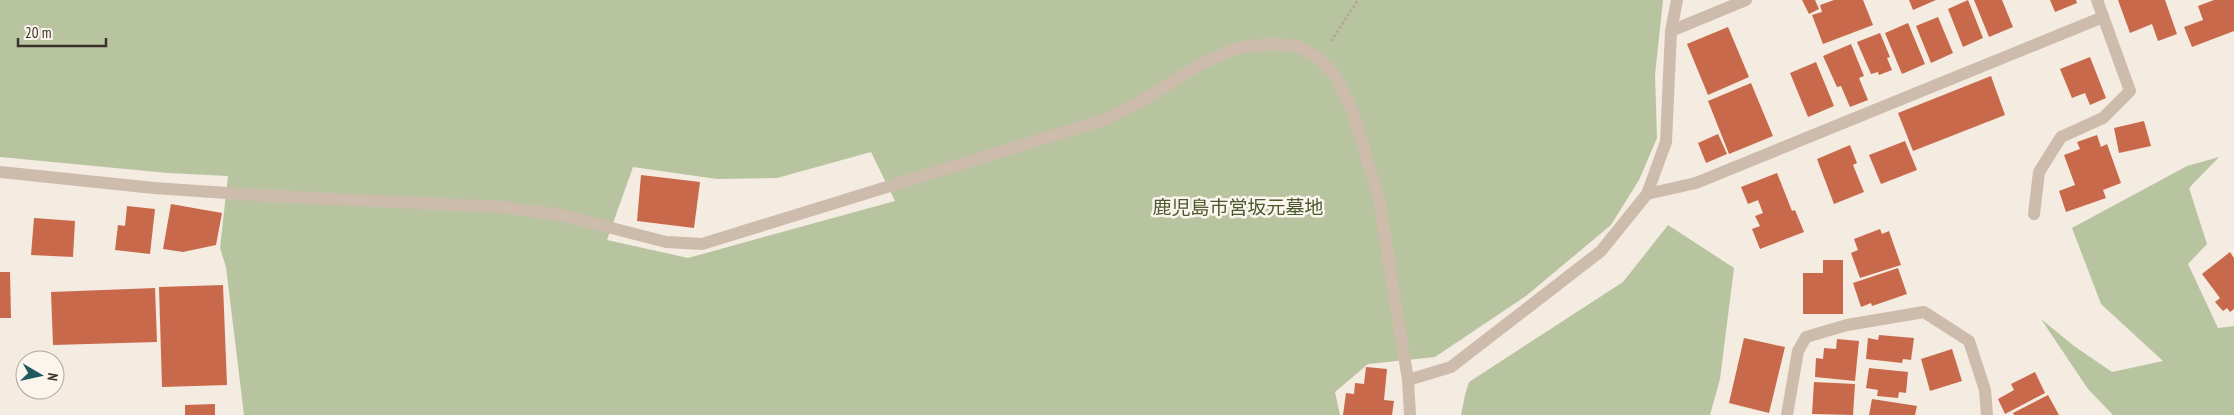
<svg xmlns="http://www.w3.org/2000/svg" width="2234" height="415" font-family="'PT Sans Narrow','Noto Sans JP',sans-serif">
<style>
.green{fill:#b8c4a0;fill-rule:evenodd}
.building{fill:#c8694b}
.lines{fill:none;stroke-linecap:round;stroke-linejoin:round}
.path{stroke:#b9a596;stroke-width:3;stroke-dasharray:2.5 2.5;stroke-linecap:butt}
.minor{stroke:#cdbbac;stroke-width:12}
.labels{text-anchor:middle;stroke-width:5;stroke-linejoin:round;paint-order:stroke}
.park-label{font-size:19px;fill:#4a5a2e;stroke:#fbf5ee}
</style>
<rect width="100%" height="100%" fill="#f4ebe1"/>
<!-- green -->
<g class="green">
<path d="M0,0h1663l-8,75 2,63 -18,42 -28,45 -85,71 -91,61 -67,7 -33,28 5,23h-1096l-18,-148 -6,-19 8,-72 -60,-3 -168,-16zM871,152l24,49 -207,57 -81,-18 26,-73 84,12 60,-1z"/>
<polygon points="2219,157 2189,188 2207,244 2188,264 2218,328 2234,326 2234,415 2113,415 2088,389 2041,319 2074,346 2112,372 2163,361 2101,304 2072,228 2187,166"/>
<polygon points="1668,225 1734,268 1720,379 1710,415 1461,415 1465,395 1469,382 1623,282"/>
</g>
<!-- building -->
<g class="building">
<polygon points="1802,0 1815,0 1819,9 1809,14"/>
<polygon points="1834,0 1863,0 1873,25 1823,44 1812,15 1822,12 1820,5"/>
<polygon points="1909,0 1936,0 1913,10"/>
<polygon points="1968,0 1983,38 1963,47 1948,9"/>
<polygon points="1974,0 2002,0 2013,27 1989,37"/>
<polygon points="2050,0 2076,0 2077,3 2055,12"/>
<polygon points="2118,0 2165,0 2177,34 2158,41 2152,24 2130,33"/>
<polygon points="2214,0 2234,0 2234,31 2192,47 2184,27 2203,20 2198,6"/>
<polygon points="1938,17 1953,53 1931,63 1916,26"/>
<polygon points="1908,23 1925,64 1902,74 1885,33"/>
<polygon points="1728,27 1749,77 1708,95 1687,44"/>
<polygon points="1880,33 1890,57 1887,58 1892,70 1879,75 1878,72 1871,74 1857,42"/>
<polygon points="1851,44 1864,76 1859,78 1868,100 1850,107 1841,86 1837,87 1823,56"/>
<polygon points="2090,57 2106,98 2090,105 2085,93 2072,98 2060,69"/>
<polygon points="1816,62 1834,106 1808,117 1790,73"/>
<polygon points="1991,76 2005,115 1913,151 1898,113"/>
<polygon points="1751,83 1773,136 1729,154 1708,101"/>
<polygon points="2144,121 2151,146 2119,153 2114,128"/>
<polygon points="1718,134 1727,154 1706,163 1698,143"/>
<polygon points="2097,135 2101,147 2107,144 2121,183 2103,190 2106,198 2066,212 2059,191 2075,185 2064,155 2080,149 2077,142"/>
<polygon points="1905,141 1917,170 1881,184 1869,155"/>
<polygon points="1850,145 1857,163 1853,165 1864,192 1834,204 1817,159"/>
<polygon points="1777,173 1792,211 1795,210 1804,232 1760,249 1752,229 1760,226 1755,216 1763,213 1758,200 1748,204 1741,187"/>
<polygon points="641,175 700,182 694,228 637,221"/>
<polygon points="171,204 222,213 216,245 183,252 163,249"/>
<polygon points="127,206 155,209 150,254 115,250 118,225 125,226"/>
<polygon points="34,218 75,221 73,257 31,255"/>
<polygon points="1880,229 1882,234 1889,231 1901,265 1860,278 1851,253 1858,250 1854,239"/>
<polygon points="2230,252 2234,258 2234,309 2230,312 2227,308 2223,311 2215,302 2220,298 2202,274"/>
<polygon points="1823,260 1843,260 1843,314 1803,314 1803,273 1823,273"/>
<polygon points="1898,268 1907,294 1872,306 1871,303 1861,307 1853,283"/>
<polygon points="0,272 10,272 11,318 0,318"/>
<polygon points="223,285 227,385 162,387 159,287"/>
<polygon points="155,288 157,342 53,345 51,292"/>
<polygon points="1879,335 1914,338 1911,360 1903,359 1902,363 1866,359 1868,338 1878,340"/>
<polygon points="1744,338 1785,347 1769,413 1729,403"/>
<polygon points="1837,339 1859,341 1855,381 1815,377 1816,358 1823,359 1824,348 1836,349"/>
<polygon points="1952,349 1962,381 1930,391 1921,359"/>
<polygon points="1366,367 1387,369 1384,400 1394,401 1392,415 1343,415 1346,393 1354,394 1355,383 1364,384"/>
<polygon points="1869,368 1908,372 1906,393 1899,392 1898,398 1877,396 1878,390 1866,388"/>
<polygon points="2035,372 2045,393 2005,414 1998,399 2014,390 2011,384"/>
<polygon points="1814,382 1855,384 1853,415 1812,414"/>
<polygon points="2048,395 2059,415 2014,415 2013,413"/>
<polygon points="1872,399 1917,406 1915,415 1869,415"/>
<polygon points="215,404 215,415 185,415 185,405"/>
</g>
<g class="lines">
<!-- path -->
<polyline class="path" points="1331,41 1358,0"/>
<!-- minor -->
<g class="minor">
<polyline points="1671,31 1746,0"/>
<polyline points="0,172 154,188 271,196 503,207 561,215 666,242 702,244 1107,119 1143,100 1203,63 1237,48 1270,44 1297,46 1319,58 1337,78 1354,115 1379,200 1408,380 1410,415"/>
<polyline points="1647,194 1696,183 2103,17"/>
<polyline points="2034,214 2039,172 2061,137 2103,118 2130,91 2097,0"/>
<polyline points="1408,380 1451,367 1601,251 1647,194 1666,142 1671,31 1677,0"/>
<polyline points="1787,415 1798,351 1806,337 1847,325 1924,312 1969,341 1985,390 1987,415"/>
</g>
</g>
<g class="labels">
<!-- park labels -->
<g class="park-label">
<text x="1238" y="214">鹿児島市営坂元墓地</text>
</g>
</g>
<!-- north arrow -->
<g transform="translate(40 375) rotate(99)"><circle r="24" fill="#fbf5ee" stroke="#aea6a0"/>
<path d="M0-4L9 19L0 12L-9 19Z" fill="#1f5a5e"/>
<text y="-8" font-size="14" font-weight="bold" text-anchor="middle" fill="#3b302b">N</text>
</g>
<!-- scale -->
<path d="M18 38v8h88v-8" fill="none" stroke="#3b302b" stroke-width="2.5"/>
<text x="25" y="38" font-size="15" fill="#3b302b" stroke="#fbf5ee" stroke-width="4" paint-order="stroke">20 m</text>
</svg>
